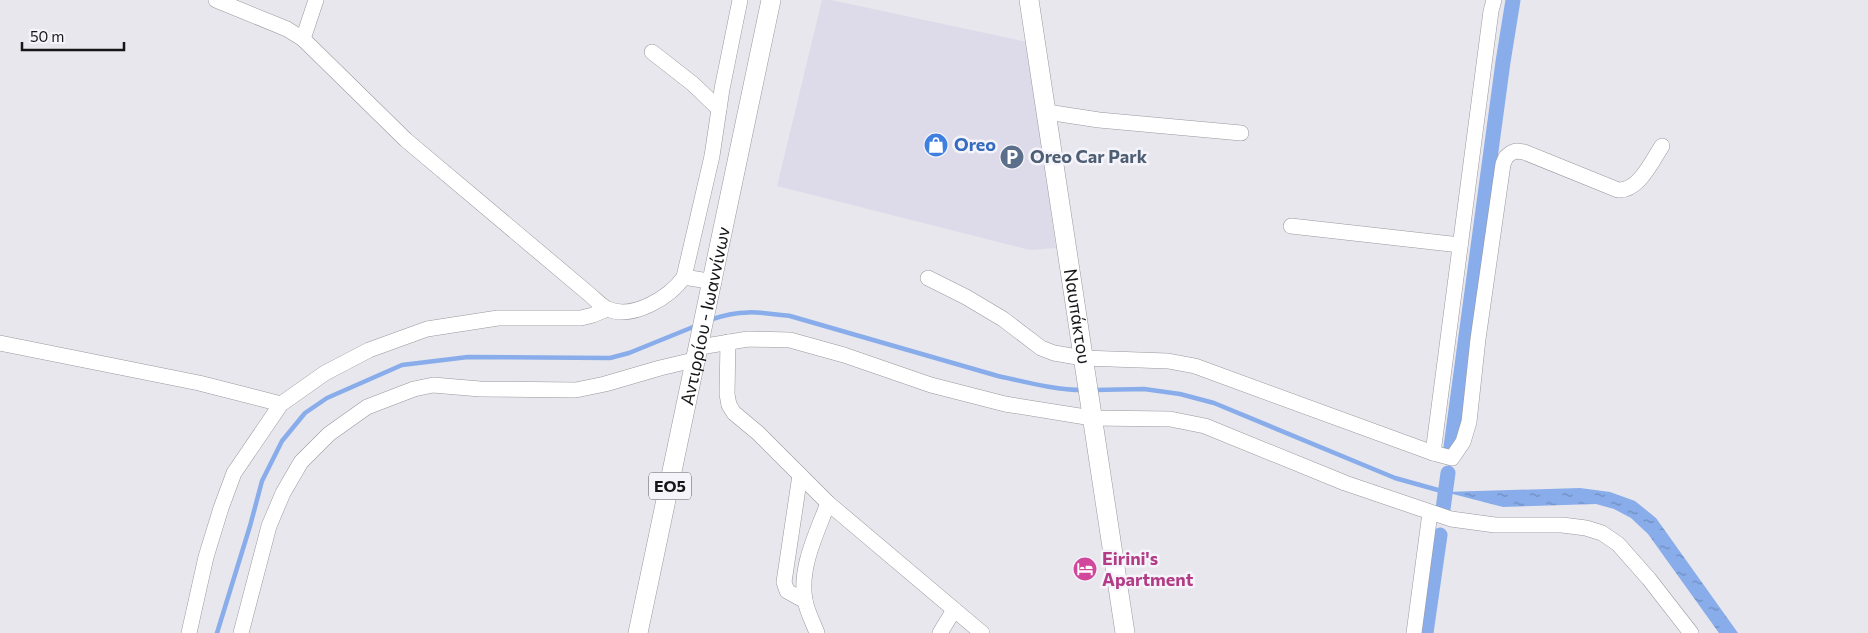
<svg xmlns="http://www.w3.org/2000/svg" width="1868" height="633" font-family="Commissioner,sans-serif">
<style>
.built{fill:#dddbe9}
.water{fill:url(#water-ripples)}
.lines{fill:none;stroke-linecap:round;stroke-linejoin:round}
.stream{stroke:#88adea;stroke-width:4.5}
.canal{stroke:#88adea;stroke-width:15}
.minor-casing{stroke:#99989e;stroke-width:16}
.major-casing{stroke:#99989e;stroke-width:20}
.minor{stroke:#fff;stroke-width:15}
.major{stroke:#fff;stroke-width:19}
.labels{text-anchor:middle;stroke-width:5;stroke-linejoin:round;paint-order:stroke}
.shield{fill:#f5f4fa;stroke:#59585b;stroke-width:1}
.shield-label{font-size:16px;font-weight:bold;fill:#161517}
.shop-label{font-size:18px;font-weight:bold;fill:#366cbe;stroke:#f5f4fa;text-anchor:start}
.service-label{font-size:18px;font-weight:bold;fill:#4e5e75;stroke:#f5f4fa;text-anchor:start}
.street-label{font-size:18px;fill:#161517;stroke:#f5f4fa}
.hotel-label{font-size:18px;font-weight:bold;fill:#b23c85;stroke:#f5f4fa;text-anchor:start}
</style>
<defs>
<pattern id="water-ripples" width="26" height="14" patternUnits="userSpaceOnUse" patternTransform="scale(1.25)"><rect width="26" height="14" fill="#88adea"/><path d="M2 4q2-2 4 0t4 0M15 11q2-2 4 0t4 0" fill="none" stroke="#6e8cbd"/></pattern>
</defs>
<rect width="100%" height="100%" fill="#e8e7ed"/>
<!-- built -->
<polygon class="built" points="822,0 831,0 1027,42 1056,248 1030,250 777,186"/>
<!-- water -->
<polygon class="water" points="1580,488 1610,492 1635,501 1656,518 1738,633 1719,633 1648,534 1631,518 1614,509 1596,504 1503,507 1445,492"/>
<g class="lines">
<!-- stream -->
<g class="stream">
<path d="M710,320c29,-11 50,-8 80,-4l208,60c28,6 57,14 85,14"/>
<polyline points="1094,390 1144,389 1180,394 1214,403 1395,478 1445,492"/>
<polyline points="217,633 250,526 262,481 282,441 305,413 327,398 402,365 468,357 610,358 629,353 698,325"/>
</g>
<!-- canal -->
<g class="canal">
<polyline points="1451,447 1503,62 1513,0"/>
<polyline points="1443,509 1448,473"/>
<polyline points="1426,633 1440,535"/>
</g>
<defs>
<g id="minor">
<path d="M216,0l71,29 16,10 103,101 183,154c6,5 12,12 19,15 25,11 62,-12 76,-32l28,-121 10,-67 18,-89"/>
<polyline points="303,39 316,0"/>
<polyline points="652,52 693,84 719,109"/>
<polyline points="1047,112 1099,120 1241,133"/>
<polyline points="1291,226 1460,245"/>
<polyline points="684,277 714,282"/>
<path d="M928,278l38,19 37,22 38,29 13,5 29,5 85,3 27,5 238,87 19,5 11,-16 6,-20 9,-83 25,-175 3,-7 5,-4 5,-2 8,1 94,38c21,1 34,-29 44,-44"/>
<polyline points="728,342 727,394 729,405 734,413 758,433 828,503 982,633"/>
<polyline points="0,343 199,383 281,404"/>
<polyline points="700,347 748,339 790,340 844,355 931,385 1005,404 1092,418 1170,419 1205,426 1345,483 1451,519 1495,525 1562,525 1586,528 1602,533 1618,544 1649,579 1691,633"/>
<polyline points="1433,453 1491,11 1494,0"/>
<polyline points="800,475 784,582 787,591 805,601"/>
<polyline points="189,633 206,557 221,508 234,473 281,404 325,373 369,350 427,329 498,318 581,318 593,315 607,309"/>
<polyline points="241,633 269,526 283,493 301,462 329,434 367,407 414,389 433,385 480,389 576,390 605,384 660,368 698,359"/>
<path d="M817,633c-4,-11 -10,-21 -12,-33 -6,-33 12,-67 23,-97"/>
<polyline points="940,633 954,610"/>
<polyline points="1414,633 1430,513"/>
</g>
<g id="major">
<path id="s1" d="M1029,0l96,633"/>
<path id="s2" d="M638,633c46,-211 90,-422 133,-633"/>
</g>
</defs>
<!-- minor casing -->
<use href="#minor" class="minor-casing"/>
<!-- major casing -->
<use href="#major" class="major-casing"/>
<!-- minor -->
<use href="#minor" class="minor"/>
<!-- major -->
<use href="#major" class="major"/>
</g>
<!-- icons -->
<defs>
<symbol id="shop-disc" viewBox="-11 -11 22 22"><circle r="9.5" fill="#3f7fe0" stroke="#f5f4fa"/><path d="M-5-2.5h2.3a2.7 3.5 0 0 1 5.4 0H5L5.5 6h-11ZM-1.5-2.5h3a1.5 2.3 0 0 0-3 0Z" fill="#fff"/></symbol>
<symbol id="parking-disc" viewBox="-11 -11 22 22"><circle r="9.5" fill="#5c6f8a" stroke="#f5f4fa"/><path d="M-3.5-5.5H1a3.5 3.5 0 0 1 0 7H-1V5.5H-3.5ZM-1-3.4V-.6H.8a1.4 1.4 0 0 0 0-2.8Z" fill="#fff"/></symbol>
<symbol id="hotel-disc" viewBox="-11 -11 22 22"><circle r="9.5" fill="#d1479c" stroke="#f5f4fa"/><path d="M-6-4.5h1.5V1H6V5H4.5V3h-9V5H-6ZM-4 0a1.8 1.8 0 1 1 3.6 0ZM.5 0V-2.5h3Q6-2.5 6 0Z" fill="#fff"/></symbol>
</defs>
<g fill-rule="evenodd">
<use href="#shop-disc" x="922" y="131" width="28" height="28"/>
<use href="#parking-disc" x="998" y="143" width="28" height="28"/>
<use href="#hotel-disc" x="1071" y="555" width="28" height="28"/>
</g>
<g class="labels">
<!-- shield labels -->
<rect class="shield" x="649" y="472.5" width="42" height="27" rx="4"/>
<g class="shield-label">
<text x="670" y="492">ΕΟ5</text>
</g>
<!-- shop labels -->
<g class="shop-label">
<text x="954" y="151">Oreo</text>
</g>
<!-- service labels -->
<g class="service-label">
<text x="1030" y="163">Oreo Car Park</text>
</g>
<!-- street labels -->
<g class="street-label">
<text dy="6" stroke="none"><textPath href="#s2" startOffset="324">Αντιρρίου - Ιωαννίνων</textPath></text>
<text dy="6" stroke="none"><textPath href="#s1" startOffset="320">Ναυπάκτου</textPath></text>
</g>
<!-- hotel labels -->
<g class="hotel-label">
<text x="1102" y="565">Eirini's<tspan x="1102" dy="21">Apartment</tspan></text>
</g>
</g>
<!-- scale -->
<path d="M22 42v8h102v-8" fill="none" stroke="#161517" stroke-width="2.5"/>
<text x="30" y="42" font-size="15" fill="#161517" stroke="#f5f4fa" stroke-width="4" paint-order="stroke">50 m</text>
</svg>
